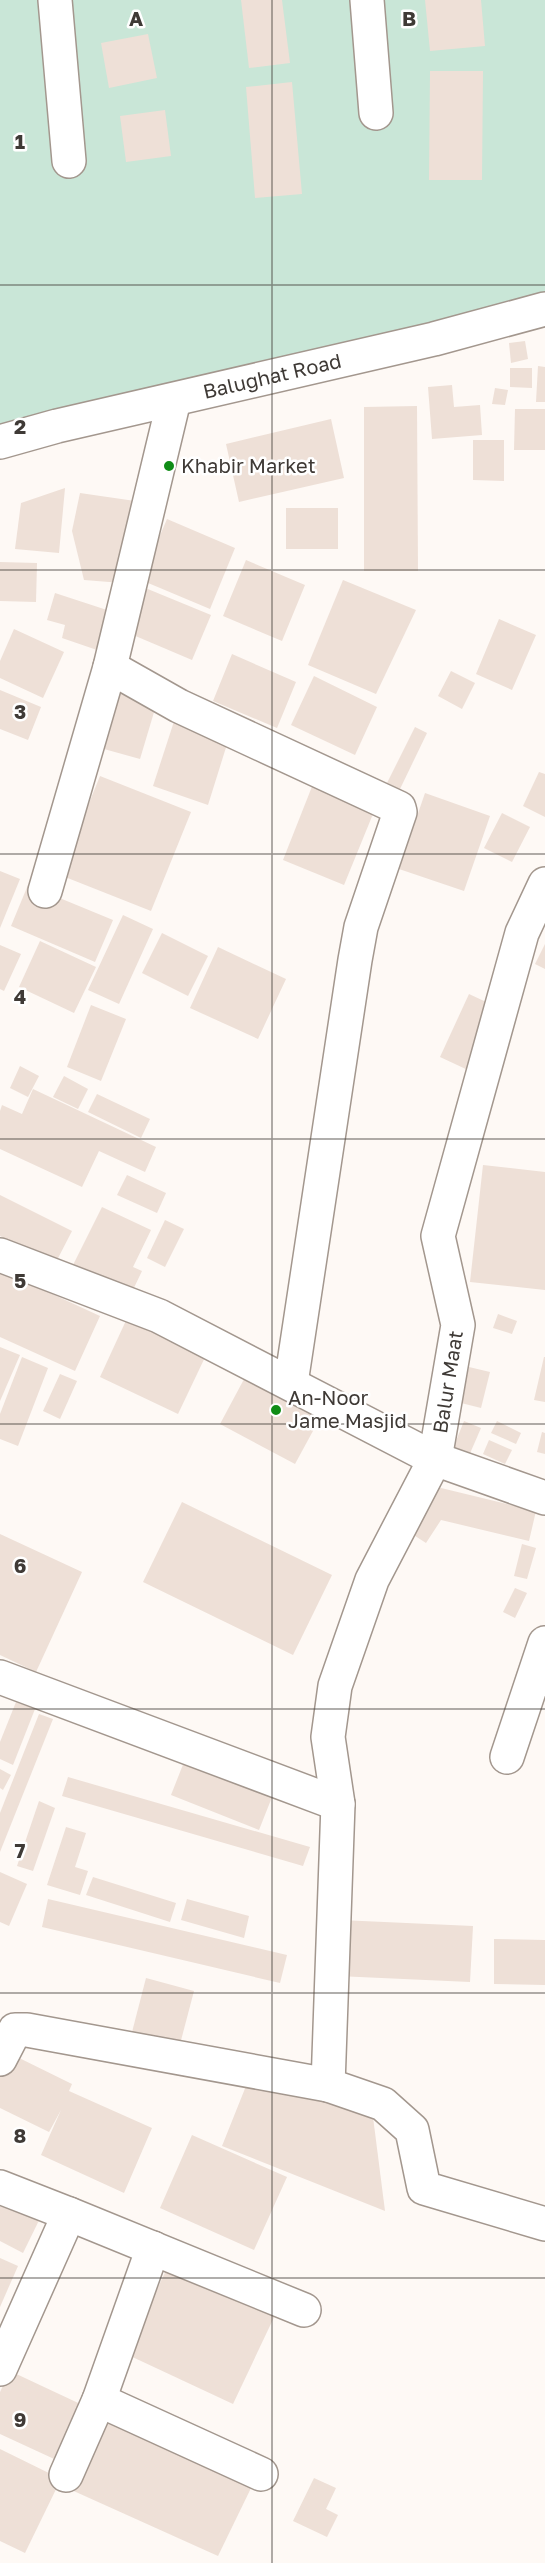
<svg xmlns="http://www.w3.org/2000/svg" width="545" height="2563" font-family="'Golos Text',sans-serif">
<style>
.green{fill:#c9e6d7}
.building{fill:#eee0d7}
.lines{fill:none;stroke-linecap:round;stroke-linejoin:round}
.minor-casing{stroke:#a3978e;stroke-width:36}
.tertiary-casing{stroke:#a3978e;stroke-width:36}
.minor{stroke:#fff;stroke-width:33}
.tertiary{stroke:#fff;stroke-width:33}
.grid{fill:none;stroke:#3f3a36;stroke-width:1.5;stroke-opacity:0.55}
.poi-dot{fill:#0f8c16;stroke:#fff;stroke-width:2}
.labels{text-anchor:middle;stroke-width:5;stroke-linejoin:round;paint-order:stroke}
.street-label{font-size:20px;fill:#3f3a36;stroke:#fff}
.poi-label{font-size:20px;fill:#3f3a36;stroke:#fff;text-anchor:start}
.grid-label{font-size:20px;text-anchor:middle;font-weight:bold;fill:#3f3a36;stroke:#fff;stroke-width:5;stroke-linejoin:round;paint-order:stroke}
</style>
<rect width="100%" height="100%" fill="#fef9f5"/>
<!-- green -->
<polygon class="green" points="0,0 545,0 545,308 0,442"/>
<!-- building -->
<g class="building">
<polygon points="241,0 282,0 290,63 249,68"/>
<polygon points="425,0 481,0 485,46 430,51"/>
<polygon points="148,34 157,78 109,88 101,43"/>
<polygon points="430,71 483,71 482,180 429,180"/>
<polygon points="292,82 302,194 255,198 246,87"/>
<polygon points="165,110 171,156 126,162 120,116"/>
<polygon points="525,341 528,359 511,363 509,343"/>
<polygon points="538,366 545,367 545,402 536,402"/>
<polygon points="510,368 532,368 532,388 510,387"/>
<polygon points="452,385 454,407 480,405 482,435 432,439 428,387"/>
<polygon points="495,388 508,390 505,405 492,404"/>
<polygon points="417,406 418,571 364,571 364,407"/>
<polygon points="515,409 545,409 545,450 514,450"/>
<polygon points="331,419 344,478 239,502 226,444"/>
<polygon points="473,440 504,440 504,481 473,480"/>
<polygon points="65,488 59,553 15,549 21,503"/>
<polygon points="80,493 135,501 122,583 84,580 72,531"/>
<rect x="286" y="508" width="52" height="41"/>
<polygon points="167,519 235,548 210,609 141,580"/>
<polygon points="246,560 305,585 282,641 223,616"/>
<polygon points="0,562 37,563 36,602 0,601"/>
<polygon points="343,580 416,610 376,694 308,665"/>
<polygon points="138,585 211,615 192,660 119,629"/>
<polygon points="55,593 110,611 97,650 62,638 65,625 47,620"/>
<polygon points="499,619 536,635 512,690 476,674"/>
<polygon points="14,629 64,652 43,698 0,678 0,661"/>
<polygon points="232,654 296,682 277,728 213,701"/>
<polygon points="110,667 163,682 140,759 86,744"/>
<polygon points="451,671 475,683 462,709 438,696"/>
<polygon points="314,676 377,707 355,755 291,725"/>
<polygon points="0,690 41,707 28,740 0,729"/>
<polygon points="179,706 233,725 208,805 153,786"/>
<polygon points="415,727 427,733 400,789 387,783"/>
<polygon points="539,772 545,774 545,817 523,806"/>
<polygon points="100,776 191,812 151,911 60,875"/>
<polygon points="313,784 375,809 344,885 283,860"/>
<polygon points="425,793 490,816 464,891 399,869"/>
<polygon points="502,813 530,827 512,862 484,848"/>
<polygon points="0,871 20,879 0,928"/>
<polygon points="28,885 113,920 95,962 11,926"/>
<polygon points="123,915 153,929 119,1004 88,990"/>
<polygon points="162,933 208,956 188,996 142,973"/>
<polygon points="40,941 96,967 74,1013 19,987"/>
<polygon points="545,944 545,969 535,964"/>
<polygon points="0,945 21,954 4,991 0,989"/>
<polygon points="218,947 286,979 258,1039 190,1008"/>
<polygon points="469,994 499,1008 470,1071 440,1057"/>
<polygon points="91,1005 126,1019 101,1081 67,1067"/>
<polygon points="20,1066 39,1076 28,1097 10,1088"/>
<polygon points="64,1076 88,1089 78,1109 53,1097"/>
<polygon points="33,1089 156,1147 145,1172 99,1151 82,1187 0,1149 0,1111 2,1105 22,1114"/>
<polygon points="97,1094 150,1119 141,1138 88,1112"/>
<polygon points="483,1165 545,1172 545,1290 470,1282"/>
<polygon points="127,1175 166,1193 157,1213 117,1195"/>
<polygon points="0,1195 72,1231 55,1264 0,1236"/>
<polygon points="102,1207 151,1230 133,1267 142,1271 131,1294 73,1265"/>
<polygon points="165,1220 184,1229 165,1267 147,1258"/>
<polygon points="0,1270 100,1316 75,1371 0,1337"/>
<polygon points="129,1314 208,1351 178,1414 100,1377"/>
<polygon points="498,1314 517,1321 512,1334 493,1328"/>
<polygon points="0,1347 20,1355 0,1401"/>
<polygon points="257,1355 332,1396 295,1464 220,1424"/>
<polygon points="22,1357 48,1368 18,1446 0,1439 0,1414"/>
<polygon points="544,1357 545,1357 545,1402 534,1400"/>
<polygon points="469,1367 490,1372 481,1408 461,1403"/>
<polygon points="60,1374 77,1381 60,1419 43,1411"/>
<polygon points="464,1421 481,1428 468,1458 452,1451"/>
<polygon points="497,1421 521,1433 516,1444 491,1433"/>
<polygon points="542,1432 545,1433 545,1454 537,1452"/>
<polygon points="489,1440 512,1450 505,1464 483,1454"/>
<polygon points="437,1487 536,1511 529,1541 441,1520 426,1543 409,1532"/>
<polygon points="182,1502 332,1575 293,1655 143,1582"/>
<polygon points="0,1534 82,1572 36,1672 0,1655"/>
<polygon points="522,1544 536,1548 527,1579 514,1576"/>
<polygon points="515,1588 527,1593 515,1618 503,1612"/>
<polygon points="16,1702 35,1709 13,1765 0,1759 0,1742"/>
<polygon points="39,1714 53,1719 0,1852 0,1813"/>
<polygon points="186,1757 274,1792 259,1830 171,1795"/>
<polygon points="0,1769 11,1775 3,1790 0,1788"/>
<polygon points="68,1777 310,1847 303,1866 62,1796"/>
<polygon points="39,1801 55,1808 33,1871 17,1866"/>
<polygon points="66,1827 86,1833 75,1867 88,1871 80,1895 47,1885"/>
<polygon points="0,1872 27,1884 9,1926 0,1922"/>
<polygon points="93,1877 176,1903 170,1922 86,1895"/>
<polygon points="48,1899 287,1955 280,1983 42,1927"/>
<polygon points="187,1899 249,1916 244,1938 181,1920"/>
<polygon points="340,1920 473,1926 470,1982 337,1976"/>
<polygon points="494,1939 545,1940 545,1985 494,1984"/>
<polygon points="146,1978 194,1991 179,2048 131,2036"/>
<polygon points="9,2053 72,2084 69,2091 152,2128 124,2193 41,2155 61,2110 49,2132 0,2108 0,2071"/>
<polygon points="252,2071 373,2117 385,2211 222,2146"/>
<polygon points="192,2135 287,2177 254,2250 160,2208"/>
<polygon points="0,2177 48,2202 23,2253 0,2241"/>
<polygon points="0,2258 18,2266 0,2307"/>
<polygon points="171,2260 277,2311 233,2404 126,2354"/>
<polygon points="10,2371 91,2409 65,2464 0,2434 0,2392"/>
<polygon points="99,2415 252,2486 218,2556 67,2488"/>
<polygon points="0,2449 61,2479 25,2553 0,2541"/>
<polygon points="314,2478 336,2488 326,2509 338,2515 327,2537 293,2521"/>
</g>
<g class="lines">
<defs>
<g id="minor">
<polyline points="55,0 69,161"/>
<polyline points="367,0 376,113"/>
<polyline points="174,400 110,667 179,706 399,808 400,812 361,927 355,960 291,1383"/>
<polyline points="545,884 522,933 438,1236 458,1325 435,1459 372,1580 335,1686 328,1737 338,1804 328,2085 383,2104 412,2130 424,2188 545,2224"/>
<polyline points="45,891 110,667"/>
<polyline points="0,1255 159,1316 435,1459 545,1498"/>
<polyline points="0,1677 338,1804"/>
<polyline points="507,1757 545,1643"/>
<polyline points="0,2059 15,2030 27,2030 328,2085"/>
<polyline points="0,2187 69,2214 0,2369"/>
<polyline points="69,2214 304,2310"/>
<polyline points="99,2400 261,2474"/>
<polyline points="66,2475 99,2400 153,2248"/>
</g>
<g id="tertiary">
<path id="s1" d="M0,442l57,-16 377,-87 111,-30"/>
</g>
</defs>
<!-- minor casing -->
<use href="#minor" class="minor-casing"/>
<!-- tertiary casing -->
<use href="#tertiary" class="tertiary-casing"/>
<!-- minor -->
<use href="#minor" class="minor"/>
<!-- tertiary -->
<use href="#tertiary" class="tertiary"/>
</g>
<!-- grid -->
<path class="grid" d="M272,0v2563M0,285h545M0,570h545M0,854h545M0,1139h545M0,1424h545M0,1709h545M0,1993h545M0,2278h545"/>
<!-- markers -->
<g class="poi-dot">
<circle cx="169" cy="466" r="6"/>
<circle cx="276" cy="1410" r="6"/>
</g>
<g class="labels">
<!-- street labels -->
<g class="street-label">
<text dy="7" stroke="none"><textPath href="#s1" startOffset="280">Balughat Road</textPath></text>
<text transform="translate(448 1382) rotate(-81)" y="7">Balur Maat</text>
</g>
<!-- poi labels -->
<g class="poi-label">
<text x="181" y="473">Khabir Market</text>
<text x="288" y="1405">An-Noor<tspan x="288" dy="23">Jame Masjid</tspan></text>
</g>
</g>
<g class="grid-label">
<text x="136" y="26">A</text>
<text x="409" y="26">B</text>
<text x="20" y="149">1</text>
<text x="20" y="434">2</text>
<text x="20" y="719">3</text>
<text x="20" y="1004">4</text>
<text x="20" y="1288">5</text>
<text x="20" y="1573">6</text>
<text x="20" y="1858">7</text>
<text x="20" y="2143">8</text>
<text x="20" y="2427">9</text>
</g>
</svg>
